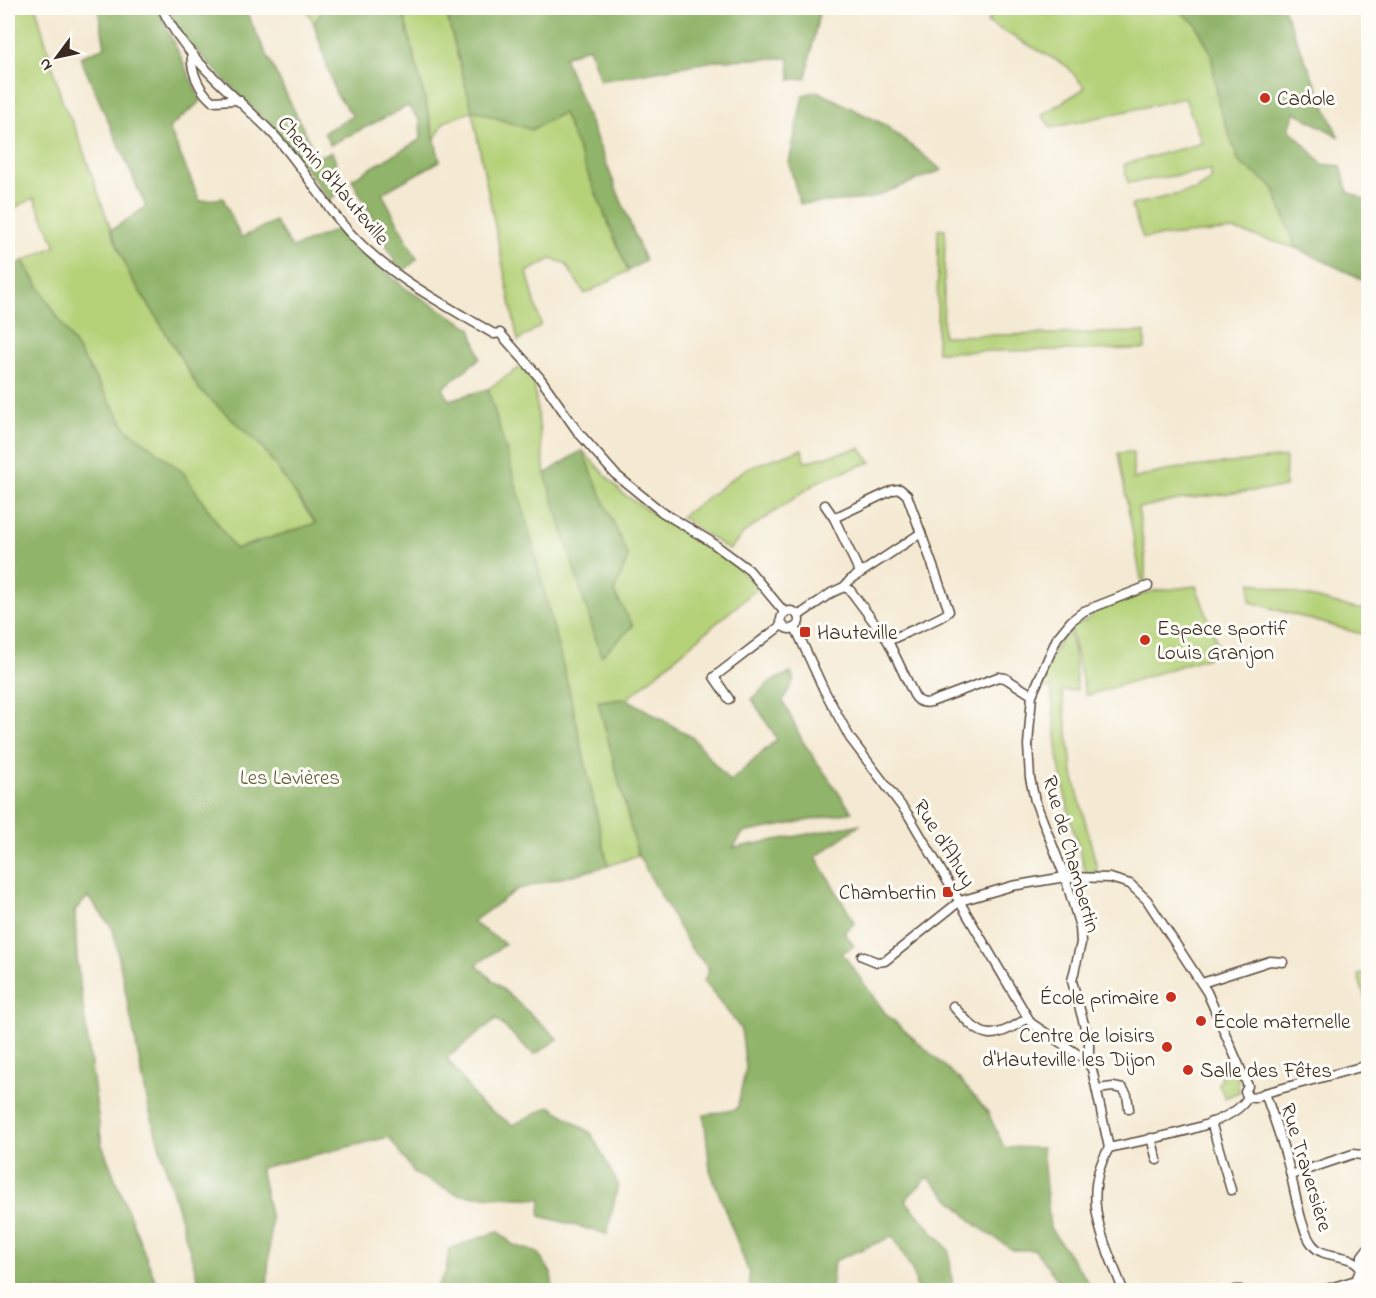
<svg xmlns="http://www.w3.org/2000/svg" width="1376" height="1298" font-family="'Indie Flower',sans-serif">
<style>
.green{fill:#b5d279;stroke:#787e4c;stroke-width:1.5}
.forest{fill:#90b469;stroke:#666f44;stroke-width:1.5}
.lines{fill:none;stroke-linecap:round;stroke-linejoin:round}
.minor-casing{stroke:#574739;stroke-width:11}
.minor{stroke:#fff;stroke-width:8}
.poi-dot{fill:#c8321e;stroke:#fdfcf7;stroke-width:2}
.labels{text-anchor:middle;stroke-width:6;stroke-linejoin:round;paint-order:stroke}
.poi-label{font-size:21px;fill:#3b2a1e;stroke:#fdfcf7;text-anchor:start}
.street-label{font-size:21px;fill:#3b2a1e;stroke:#fdfcf7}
.park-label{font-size:21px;fill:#605c39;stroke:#fdfcf7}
</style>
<rect width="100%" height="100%" fill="#fdfcf7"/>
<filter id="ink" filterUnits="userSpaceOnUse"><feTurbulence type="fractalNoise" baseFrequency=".0167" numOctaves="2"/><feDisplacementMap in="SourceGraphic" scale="12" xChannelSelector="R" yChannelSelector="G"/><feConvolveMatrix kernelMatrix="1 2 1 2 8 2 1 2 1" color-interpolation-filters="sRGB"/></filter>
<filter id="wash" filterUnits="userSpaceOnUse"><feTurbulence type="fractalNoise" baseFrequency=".008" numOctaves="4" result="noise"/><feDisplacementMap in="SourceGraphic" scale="24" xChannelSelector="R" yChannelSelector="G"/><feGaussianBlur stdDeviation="1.35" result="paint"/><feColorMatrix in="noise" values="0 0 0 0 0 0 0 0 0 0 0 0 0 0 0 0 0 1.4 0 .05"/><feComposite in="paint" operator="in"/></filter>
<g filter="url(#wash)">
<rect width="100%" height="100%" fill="#f4e9d2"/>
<!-- green -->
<g class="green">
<polygon points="8,8 36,8 63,104 76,130 111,230 131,278 154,313 199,389 263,448 316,524 235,550 183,473 126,428 23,261 56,246 34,198 8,211"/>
<polygon points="306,8 324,8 314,24"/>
<polygon points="402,8 445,8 472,110 563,112 628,271 585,294 565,263 551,259 527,272 541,325 518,341 472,111 444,122 435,139"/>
<polygon points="997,8 1175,8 1195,23 1211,53 1219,106 1239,162 1273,187 1296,248 1234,230 1143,238 1131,205 1196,190 1211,180 1211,170 1128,183 1124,164 1202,143 1185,98 1051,128 1042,115 1085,88 1067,66 987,22"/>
<polygon points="938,229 945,229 943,336 1145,332 1145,349 937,352"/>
<polygon points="522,366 534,383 545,474 614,592 628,557 582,450 623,494 708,549 724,556 759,587 627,699 598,701 638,855 608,866 569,690 488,389"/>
<polygon points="860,448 871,462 821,480 745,532 729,550 681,517 747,468 802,449 804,462"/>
<polygon points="1133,452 1133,479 1173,469 1286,457 1285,487 1183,499 1138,508 1145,555 1145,584 1142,584 1118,453"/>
<polygon points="1251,582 1357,609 1368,609 1368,636 1250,602"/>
<polygon points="1196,586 1221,653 1086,696 1070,627 1089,619 1093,611 1154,591"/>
<polygon points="1068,630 1074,652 1077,690 1062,691 1073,774 1098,872 1086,873 1070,818 1059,764 1051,688 1037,689 1055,649"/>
<polygon points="1368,972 1368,1008 1358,975"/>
<polygon points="1231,1066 1233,1073 1237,1073 1239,1092 1225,1098 1218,1083 1222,1080 1217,1070"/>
</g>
<!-- forest -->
<g class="forest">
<polygon points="98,8 244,8 317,157 332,152 345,188 329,200 289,146 160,13 201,101 169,128 200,201 223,198 241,238 275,221 292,248 336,230 408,290 471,328 480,358 443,388 449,400 488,389 526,519 569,690 608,866 518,889 472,922 505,944 476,965 558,1039 534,1055 496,1019 447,1058 480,1104 513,1125 550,1106 591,1133 618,1184 607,1234 540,1216 541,1199 459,1195 415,1174 389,1137 260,1168 271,1219 267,1290 201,1290 149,1109 113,929 88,897 75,910 77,962 102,1145 159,1290 8,1290 8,268 23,261 126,428 183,472 235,549 316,523 263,448 199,389 154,313 131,278 111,230 146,207 80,57 105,47"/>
<polygon points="324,8 402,8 440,161 382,193 417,259 401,273 352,179 421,139 420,121 408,106 330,145 324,132 353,116 336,94 314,24"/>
<polygon points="445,8 820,8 806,78 790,80 789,58 720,60 600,81 589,47 564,57 645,261 628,271 563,113 531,130 472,110"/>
<polygon points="1175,8 1283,8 1338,136 1295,112 1289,129 1323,164 1341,166 1348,192 1368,201 1368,229 1363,245 1368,248 1368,282 1296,248 1273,187 1239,162 1219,106 1211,53 1195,23"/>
<polygon points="817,91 885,125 942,170 869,199 800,204 789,163 803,95"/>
<polygon points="582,450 628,557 614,592 633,626 601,656 545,474"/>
<polygon points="791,673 794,680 783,701 803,742 852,812 743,833 733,848 861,824 816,857 855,923 844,932 854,946 842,953 886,1014 959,1079 987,1111 1004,1147 1042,1148 1050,1228 1094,1290 1065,1290 1035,1250 1013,1250 976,1225 928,1177 905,1200 949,1250 953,1290 917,1290 914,1274 893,1236 834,1261 831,1290 750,1290 749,1273 710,1170 704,1115 737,1109 746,1068 741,1029 704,981 709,969 690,947 638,855 598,701 627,699 692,737 730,782 777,739 752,699 771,681"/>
<polygon points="498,1231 513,1245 538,1253 551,1273 553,1290 440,1290 437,1286 446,1272 449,1249"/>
</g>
</g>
<g filter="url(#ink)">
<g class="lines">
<defs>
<g id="minor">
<path d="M162,8c23,51 71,85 110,125 29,30 49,68 78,100 40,44 94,71 144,101l6,-1 40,45 38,54 37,42 47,38 48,29 39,29 36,43"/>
<path d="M192,54c-2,16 7,36 20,47l27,-1"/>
<polyline points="825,505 834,518"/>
<polyline points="860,573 834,518 893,490 900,489 907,495 921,533"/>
<path d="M844,587l6,-7 71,-47 28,78c-4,7 -48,23 -61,30"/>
<circle cx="790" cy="620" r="9"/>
<path d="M798,616l33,-23 13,-6 6,3 38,51 26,54c4,7 9,9 17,7l67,-25 7,1 27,17"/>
<polyline points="795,627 823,688 850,738 909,816 1031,1023 1085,1059"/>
<polyline points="729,699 714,677 783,624"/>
<polyline points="862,956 877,962 885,961 960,901 1012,886 1065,877 1110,878 1130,884 1147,900 1207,992 1248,1086 1245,1092 1248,1097"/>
<polyline points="1202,983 1270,961 1283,962"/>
<path d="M953,1006c31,35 37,35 75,12"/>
<polyline points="1097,1089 1113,1087 1123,1089 1127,1095 1129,1109"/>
<path d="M1265,1093c8,23 17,47 23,71 6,20 12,65 24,80 12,17 38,7 49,24 4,6 5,15 7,22"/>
<polyline points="1248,1097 1254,1098 1265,1093 1368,1065"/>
<polyline points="1211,1122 1231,1190"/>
<polyline points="1151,1138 1157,1160"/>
<polyline points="1109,1148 1092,1069 1085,1059 1089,1052 1089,1042 1072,981 1081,943 1080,927 1065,877 1035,801 1030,778 1028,745 1032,695 1057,638 1071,621 1084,611 1148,586"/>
<path d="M1109,1148c34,-9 122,-19 139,-51"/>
<path d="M1109,1148c-30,49 -4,95 14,142"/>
<polyline points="1291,1175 1353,1154 1362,1155 1368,1159"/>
<polyline points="1235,1290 1241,1290"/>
<polyline points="1324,1290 1356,1280 1361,1268 1362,1256 1368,1248"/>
</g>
</defs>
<!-- minor casing -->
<use href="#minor" class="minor-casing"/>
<!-- minor -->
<use href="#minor" class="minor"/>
</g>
</g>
<!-- markers -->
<g class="poi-dot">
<circle cx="1265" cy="98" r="6"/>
<rect x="799" y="626" width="12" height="12" rx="3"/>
<circle cx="1145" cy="640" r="6"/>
<rect x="942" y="886" width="12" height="12" rx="3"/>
<circle cx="1171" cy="997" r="6"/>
<circle cx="1201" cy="1021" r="6"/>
<circle cx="1167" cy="1047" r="6"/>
<circle cx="1188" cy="1070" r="6"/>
</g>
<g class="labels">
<!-- poi labels -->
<g class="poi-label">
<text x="1277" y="105">Cadole</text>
<text x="1157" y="635">Espace sportif<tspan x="1157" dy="24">Louis Granjon</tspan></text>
<text x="817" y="639">Hauteville</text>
<text x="936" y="899" text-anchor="end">Chambertin</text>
<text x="1159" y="1004" text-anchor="end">École primaire</text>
<text x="1213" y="1028">École maternelle</text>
<text x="1155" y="1042" text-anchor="end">Centre de loisirs<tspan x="1155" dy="24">d'Hauteville les Dijon</tspan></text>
<text x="1200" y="1077">Salle des Fêtes</text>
</g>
<!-- street labels -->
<g class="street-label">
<text transform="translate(334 180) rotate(50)" y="7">Chemin d'Hauteville</text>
<text transform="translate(945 843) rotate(58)" y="7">Rue d'Ahuy</text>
<text transform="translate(1072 854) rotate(74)" y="7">Rue de Chambertin</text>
<text transform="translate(1307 1167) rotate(73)" y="7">Rue Traversière</text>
</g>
<!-- park labels -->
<g class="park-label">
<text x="290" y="784">Les Lavières</text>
</g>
</g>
<!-- margin -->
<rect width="1376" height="1298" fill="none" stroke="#fdfcf7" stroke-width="30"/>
<!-- north arrow -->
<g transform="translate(57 57) rotate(237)" stroke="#fdfcf7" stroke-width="4.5" paint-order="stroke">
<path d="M0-4.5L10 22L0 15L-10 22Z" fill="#3b2a1e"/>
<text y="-9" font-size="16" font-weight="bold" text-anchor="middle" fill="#3b2a1e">N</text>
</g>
</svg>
